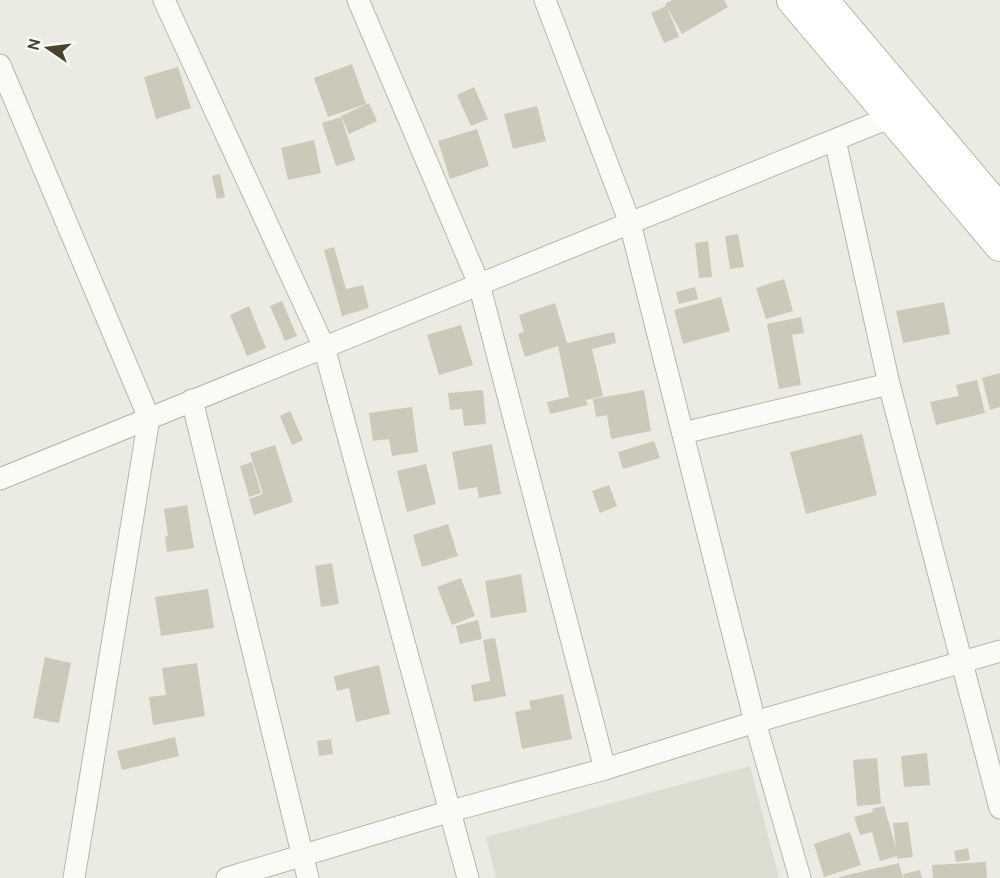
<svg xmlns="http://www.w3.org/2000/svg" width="1000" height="878" font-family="Cabin,sans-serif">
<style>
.built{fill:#deddd1}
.building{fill:#cac9ba}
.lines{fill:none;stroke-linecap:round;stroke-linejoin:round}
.street-casing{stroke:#b7b6a8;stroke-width:23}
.secondary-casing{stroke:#b7b6a8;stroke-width:32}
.street{stroke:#fafaf7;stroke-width:21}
.secondary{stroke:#fff;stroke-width:30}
</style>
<rect width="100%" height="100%" fill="#ecebe3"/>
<!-- built -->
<polygon class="built" points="750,766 779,878 496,878 486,837"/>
<!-- building -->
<g class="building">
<polygon points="673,0 724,0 728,7 682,34 667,7 679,37 664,43 651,13 666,6 665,4"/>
<polygon points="352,64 366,104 328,117 314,78"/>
<polygon points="178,67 191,108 156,119 144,77"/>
<polygon points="474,87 488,119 471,126 457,95"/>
<polygon points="369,103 377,121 349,134 341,116"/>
<polygon points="537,106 546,141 513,149 504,114"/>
<polygon points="341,117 355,160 336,166 322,123"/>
<polygon points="477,129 489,166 450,179 438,141"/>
<polygon points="314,140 321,173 288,180 281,148"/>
<polygon points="220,174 225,197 217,199 212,176"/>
<polygon points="738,234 744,267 730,269 725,236"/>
<polygon points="708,241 712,277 699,278 695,243"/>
<polygon points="334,247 346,289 363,285 369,308 342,316 324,250"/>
<polygon points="784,279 793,311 766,319 756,288"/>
<polygon points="695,287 698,299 679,304 676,292"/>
<polygon points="721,297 730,331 683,344 674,310"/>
<polygon points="282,301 297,336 285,341 270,306"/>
<polygon points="944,302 950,334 903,343 896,311"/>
<polygon points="555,303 567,343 614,332 616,343 592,349 603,396 586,400 588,405 550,414 547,402 569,397 558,346 525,357 518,334 524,332 519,315"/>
<polygon points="249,306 266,348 247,356 230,315"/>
<polygon points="801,317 804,333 792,335 801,385 779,389 767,324"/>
<polygon points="461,325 473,365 439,375 427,335"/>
<polygon points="1000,373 1000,407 990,410 982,378"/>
<polygon points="977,380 985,413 936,425 930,402 959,396 956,385"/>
<polygon points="483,390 486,424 464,426 462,409 450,410 448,393"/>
<polygon points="644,390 651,431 611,439 607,415 596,417 593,399"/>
<polygon points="412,407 418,452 392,456 389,439 373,441 369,413"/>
<polygon points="290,411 303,440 292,445 280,416"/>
<polygon points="862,434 877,495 806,514 790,452"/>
<polygon points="654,441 660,458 623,469 618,452"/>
<polygon points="492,444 501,494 479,498 477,487 459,490 452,452"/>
<polygon points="275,445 293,502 254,515 249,499 263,494 250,453"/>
<polygon points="252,462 261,493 249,497 240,466"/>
<polygon points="426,464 436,504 407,512 397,471"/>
<polygon points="609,485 617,506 600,513 592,491"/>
<polygon points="187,505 194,548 167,552 165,537 168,536 164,509"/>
<polygon points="448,524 458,556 422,567 413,535"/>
<polygon points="332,563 339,604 321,607 315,566"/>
<polygon points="521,574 527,612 491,618 485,581"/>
<polygon points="461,578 475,616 452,625 437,587"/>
<polygon points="208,589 214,628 161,636 155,597"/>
<polygon points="478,620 482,639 460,644 456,626"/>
<polygon points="495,638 506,696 474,702 471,685 490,681 483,640"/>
<polygon points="45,657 71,663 59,723 33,718"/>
<polygon points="197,663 205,716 153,725 149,697 166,695 162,668"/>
<polygon points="379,665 390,714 356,722 349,688 337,691 334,676"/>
<polygon points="563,694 572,739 522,749 515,712 531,709 529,701"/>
<polygon points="175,737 179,756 122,770 117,751"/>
<polygon points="331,739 333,754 319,756 317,741"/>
<polygon points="927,753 930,785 904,787 901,756"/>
<polygon points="877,758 881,804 857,806 853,760"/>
<polygon points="884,806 896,848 893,823 908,822 913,857 897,859 897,856 880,861 872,832 860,835 854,817 873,812 872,809"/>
<polygon points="850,832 861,865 824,877 814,844"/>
<polygon points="968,848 970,860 956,862 954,851"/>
<polygon points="986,862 987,878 933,878 932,865"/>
<polygon points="899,863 903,878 839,878 839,877"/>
<polygon points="920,870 922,878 904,878 903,874"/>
</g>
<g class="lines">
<defs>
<g id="street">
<polyline points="164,0 324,347 468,878"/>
<polyline points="358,0 479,284 605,769"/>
<polyline points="545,0 630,223 755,722 800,878"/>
<polyline points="0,65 149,418 74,878"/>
<polyline points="835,140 889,384 1000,808"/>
<polyline points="192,400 308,878"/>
<polyline points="683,433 889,384"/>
<polyline points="0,479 891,117"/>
<polyline points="227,878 451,811 605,769 755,722 1000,651"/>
</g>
<g id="secondary">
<polyline points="792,0 1000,246"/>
<polyline points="823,0 1000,210"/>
</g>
</defs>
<!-- street casing -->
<use href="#street" class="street-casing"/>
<!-- secondary casing -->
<use href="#secondary" class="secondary-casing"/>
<!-- street -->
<use href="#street" class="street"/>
<!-- secondary -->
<use href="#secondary" class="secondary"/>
</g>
<!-- north arrow -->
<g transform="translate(48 48) rotate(284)" stroke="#f9f8f4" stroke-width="4.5" paint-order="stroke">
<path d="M0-4.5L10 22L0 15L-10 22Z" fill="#46442a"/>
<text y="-9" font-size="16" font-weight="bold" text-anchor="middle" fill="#46442a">N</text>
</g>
</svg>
